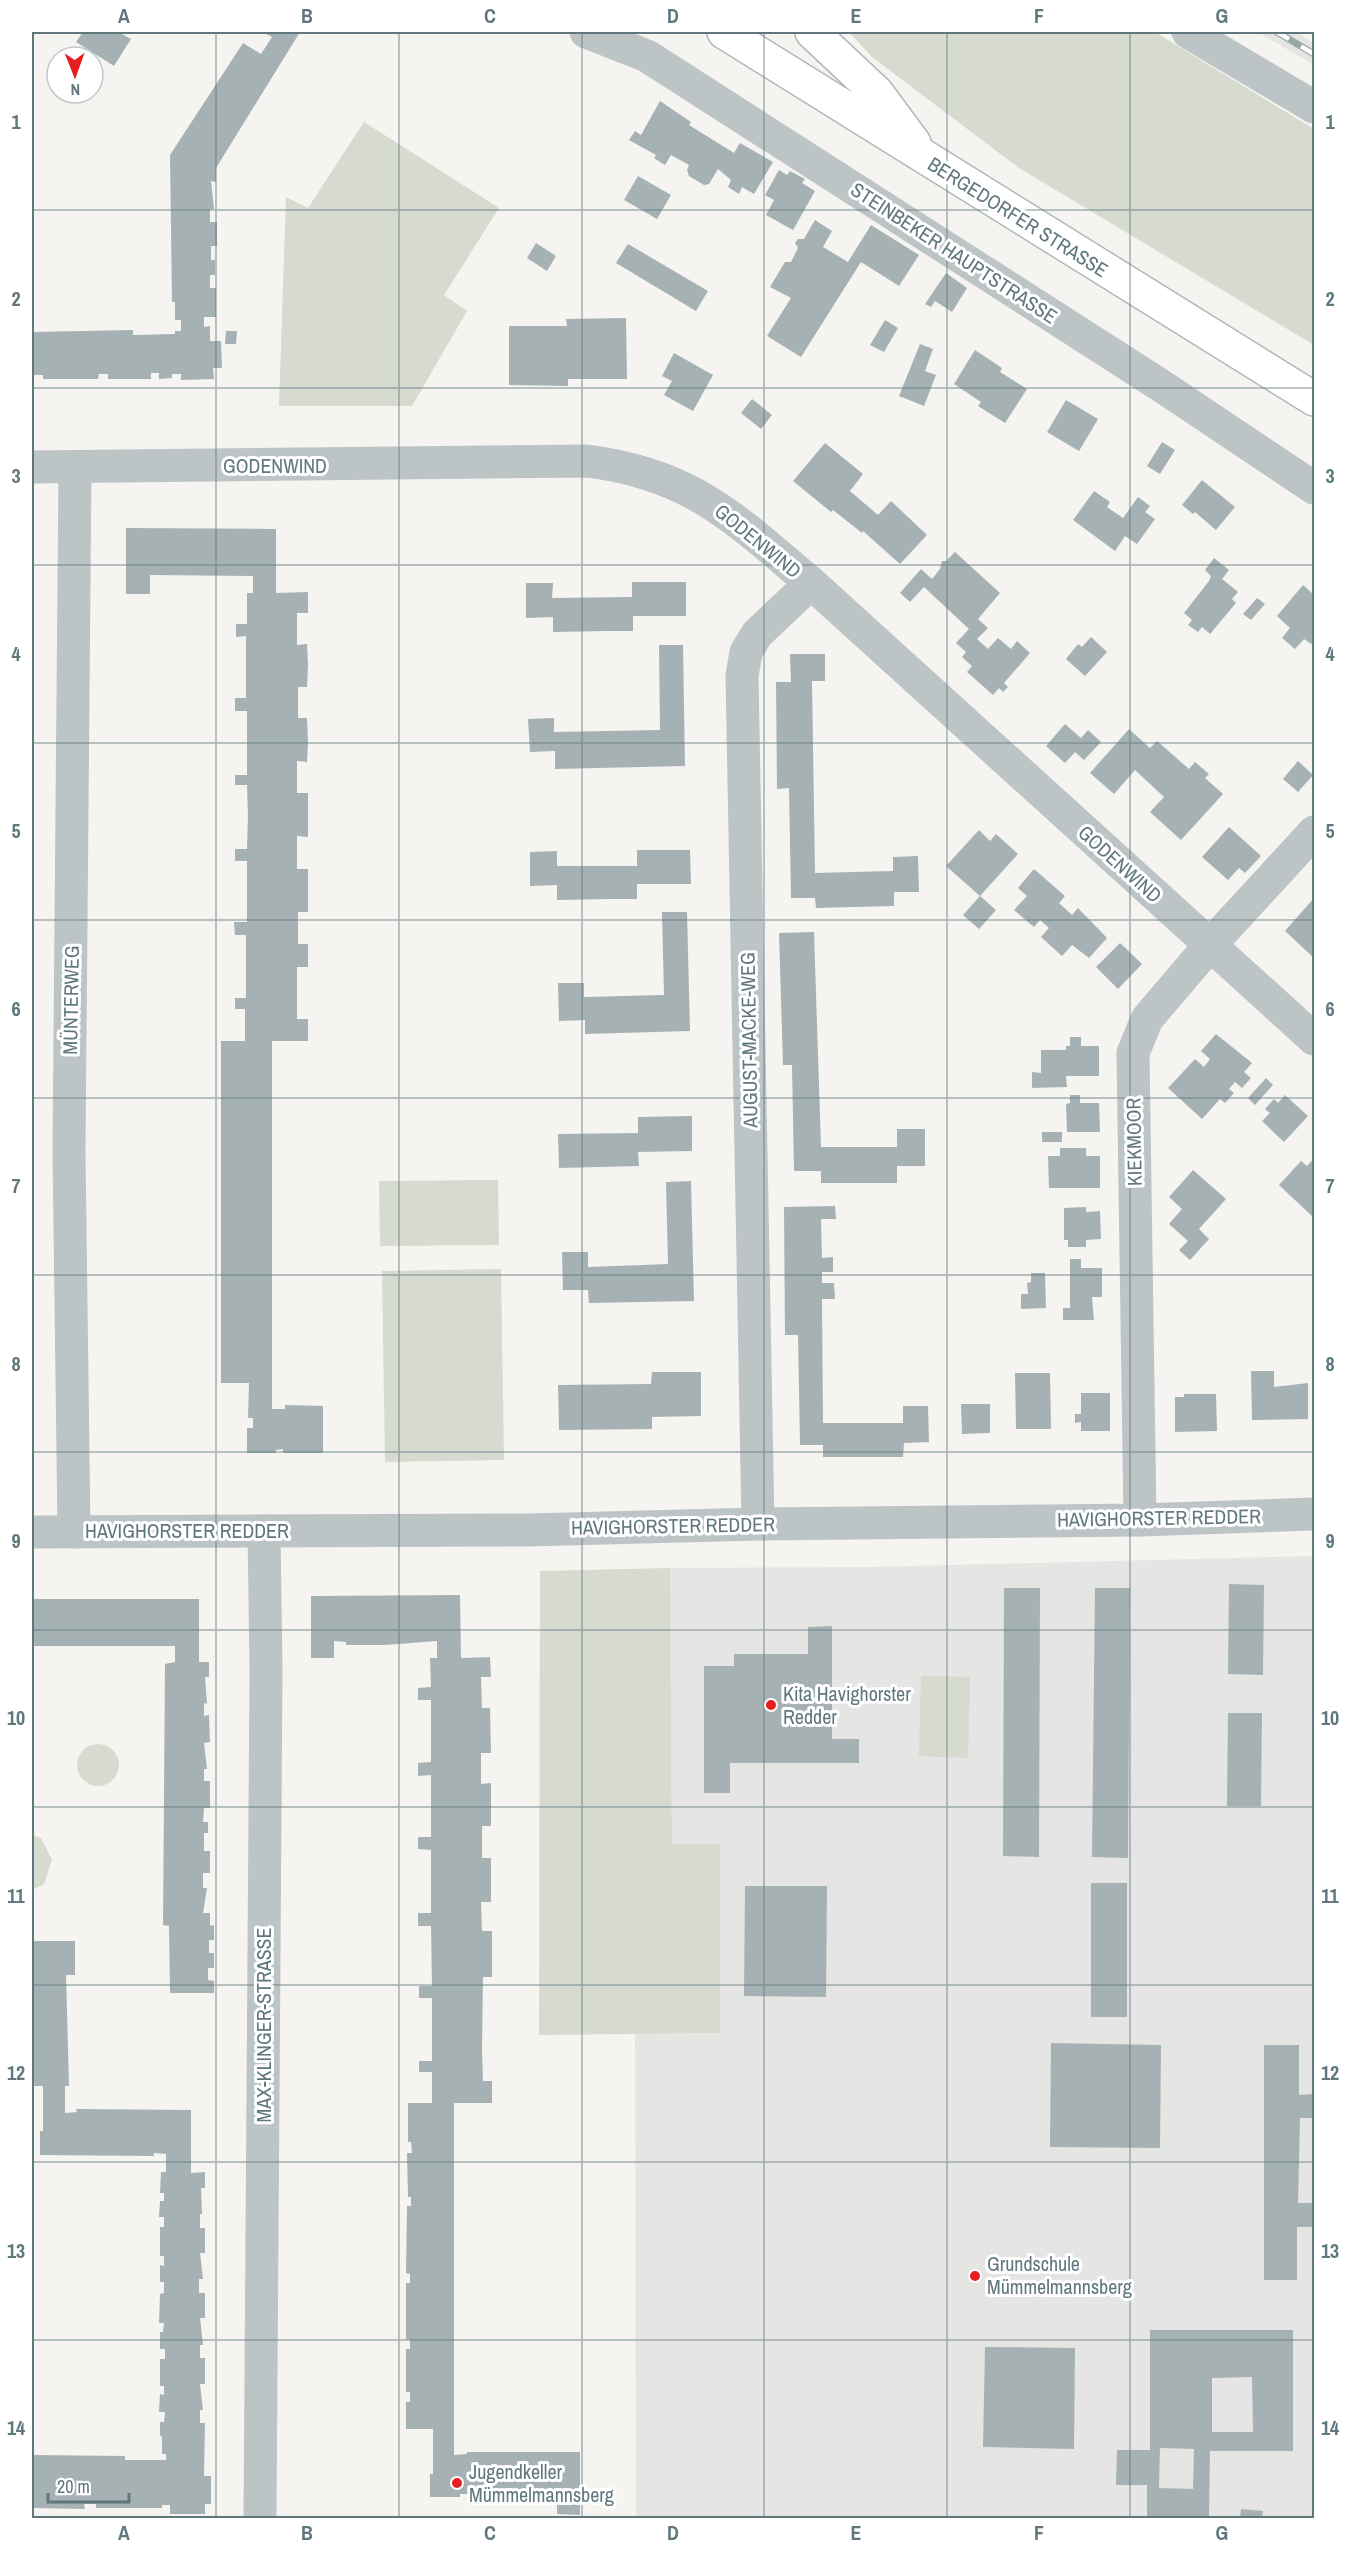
<svg xmlns="http://www.w3.org/2000/svg" width="1346" height="2550" font-family="'Archivo Narrow',sans-serif">
<style>
.built{fill:#e5e5e4}
.green{fill:#d6dacf}
.building{fill:#a6b1b4;fill-rule:evenodd}
.lines{fill:none;stroke-linecap:round;stroke-linejoin:round}
.major-casing{stroke:#b1b8ba;stroke-width:36}
.minor{stroke:#bdc4c6;stroke-width:33}
.major{stroke:#fff;stroke-width:33}
.rail-casing{stroke:#9ca7aa;stroke-width:7}
.rail{stroke:#fff;stroke-width:4.5;stroke-dasharray:14;stroke-linecap:butt}
.grid{fill:none;stroke:#5f777d;stroke-width:1.5;stroke-opacity:0.55}
.poi-dot{fill:#e71e20;stroke:#fff;stroke-width:2}
.labels{text-anchor:middle;stroke-width:6;stroke-linejoin:round;paint-order:stroke}
.street-label{font-size:20px;fill:#5f777d;stroke:#fff}
.poi-label{font-size:20px;fill:#5f777d;stroke:#fff;text-anchor:start}
.neatline{fill:none;stroke:#5f777d;stroke-width:2}
.grid-label{font-size:20px;text-anchor:middle;font-weight:bold;fill:#5f777d}
</style>
<rect width="100%" height="100%" fill="#f5f4f0"/>
<!-- built -->
<g class="built">
<polygon points="1258,32 1296,32 1314,43 1314,65"/>
<polygon points="1314,1556 1314,2518 636,2518 635,2034 719,2033 719,1844 672,1844 670,1568 871,1567"/>
</g>
<!-- green -->
<g class="green">
<polygon points="849,32 1155,32 1314,129 1314,345 1019,168 872,57"/>
<polygon points="364,122 499,208 444,295 467,311 412,406 279,406 286,197 308,208"/>
<polygon points="498,1180 499,1245 380,1246 379,1181"/>
<polygon points="501,1269 504,1460 385,1462 382,1271"/>
<polygon points="670,1568 672,1844 720,1844 720,2033 539,2035 540,1571"/>
<polygon points="921,1676 970,1677 968,1758 919,1756"/>
<circle cx="98" cy="1765" r="21"/>
<polygon points="32,1835 41,1838 52,1860 44,1884 32,1890"/>
</g>
<!-- building -->
<g class="building">
<polygon points="83,32 118,32 131,39 114,66 76,42"/>
<polygon points="263,32 300,32 216,168 216,182 211,181 214,209 210,209 210,222 217,222 217,246 211,246 211,260 215,260 215,275 210,275 210,288 216,288 216,317 204,317 204,327 210,326 210,341 221,341 222,368 213,368 214,379 181,380 181,374 172,374 172,378 159,379 159,373 151,373 151,379 108,379 108,374 99,374 98,379 43,379 43,375 32,375 32,332 133,330 133,335 175,334 175,331 181,331 181,320 175,320 175,302 172,302 170,155 243,43 261,54 272,37"/>
<polygon points="660,101 691,122 689,125 734,153 740,143 773,162 754,194 742,187 739,194 728,187 731,180 718,169 709,184 704,185 689,176 687,170 689,165 671,155 665,165 654,158 656,155 629,140 635,131 641,135"/>
<polygon points="779,170 787,175 790,171 805,179 802,183 815,191 793,230 766,215 774,200 765,195"/>
<polygon points="638,176 671,195 657,219 624,200"/>
<polygon points="815,220 832,231 823,247 848,262 871,225 919,255 899,286 861,262 801,357 767,336 791,298 770,287 785,262 791,262 798,248 795,243 798,239 804,239"/>
<polygon points="536,243 556,256 547,271 527,258"/>
<polygon points="628,244 708,291 696,311 616,263"/>
<polygon points="946,273 967,288 952,312 935,301 931,307 925,304"/>
<polygon points="626,318 627,379 568,379 568,386 509,385 509,326 567,326 566,319"/>
<polygon points="885,320 898,328 884,352 870,345"/>
<polygon points="226,331 237,331 236,344 225,344"/>
<polygon points="920,344 933,349 925,371 936,375 924,406 899,396"/>
<polygon points="975,350 1002,368 1000,372 1027,389 1005,423 978,406 981,402 954,384"/>
<polygon points="674,353 713,375 693,411 664,395 672,381 662,376"/>
<polygon points="752,399 772,415 761,429 741,413"/>
<polygon points="1066,400 1098,419 1079,451 1047,432"/>
<polygon points="1162,442 1175,450 1160,474 1147,466"/>
<polygon points="825,443 863,474 850,491 878,515 891,501 927,535 900,564 863,531 862,533 833,510 831,512 793,481"/>
<polygon points="1202,480 1235,507 1216,530 1195,512 1193,514 1182,505"/>
<polygon points="1094,491 1110,502 1107,507 1123,518 1138,497 1150,506 1145,512 1155,519 1137,544 1125,536 1115,551 1073,520"/>
<polygon points="126,528 276,529 276,593 308,592 308,613 297,613 297,645 307,644 308,665 307,687 298,687 298,718 307,718 308,741 307,762 297,761 297,793 308,793 308,837 297,836 297,869 308,869 308,912 298,912 298,944 308,944 308,967 297,967 297,1019 308,1019 308,1041 272,1041 272,1409 285,1409 285,1405 323,1406 323,1453 283,1453 283,1449 276,1450 276,1453 247,1453 247,1428 253,1428 253,1418 248,1418 249,1383 221,1383 221,1041 245,1041 245,1009 235,1009 235,998 246,998 246,935 235,935 234,922 247,922 247,861 235,861 235,849 247,849 248,816 247,785 235,785 235,775 247,775 247,711 235,711 235,698 246,698 246,636 236,637 236,624 247,624 247,593 253,593 253,576 150,575 150,594 126,594"/>
<polygon points="955,552 1000,593 978,619 988,628 977,639 988,649 998,638 1011,649 1017,641 1030,653 1004,683 1008,687 1003,692 999,688 993,695 967,672 972,666 962,657 966,652 956,643 969,629 924,587 910,602 900,593 921,569 932,579 940,569 942,561 946,561"/>
<polygon points="1214,558 1229,570 1222,579 1238,592 1232,599 1236,603 1210,634 1202,627 1198,632 1188,625 1192,620 1184,613 1209,581 1211,576 1205,570"/>
<polygon points="632,582 686,582 686,616 633,616 633,631 605,631 553,632 553,617 526,618 526,583 553,583 552,598 632,597"/>
<polygon points="1303,585 1314,595 1314,640 1311,644 1304,639 1295,649 1282,638 1290,628 1277,616"/>
<polygon points="1257,598 1265,604 1251,620 1243,614"/>
<polygon points="1091,637 1107,652 1085,676 1066,659 1078,644 1082,647"/>
<polygon points="659,645 683,645 685,766 555,769 555,751 530,752 528,719 554,718 554,732 660,730"/>
<polygon points="790,654 825,654 825,681 812,681 815,873 893,871 893,857 918,856 919,892 894,892 894,906 816,908 815,898 791,898 789,788 777,789 776,682 791,682"/>
<polygon points="1065,724 1081,738 1088,730 1101,742 1084,760 1075,752 1065,763 1046,746"/>
<polygon points="1129,729 1150,748 1157,741 1189,769 1195,762 1209,774 1205,778 1223,794 1181,840 1150,812 1164,797 1135,770 1114,794 1090,773"/>
<polygon points="1298,761 1313,775 1298,792 1283,779"/>
<polygon points="1229,827 1261,856 1245,873 1239,868 1228,880 1202,857"/>
<polygon points="979,830 990,841 996,834 1018,854 980,896 996,910 979,929 963,915 980,896 946,866"/>
<polygon points="637,850 690,850 691,884 637,884 637,899 610,899 557,900 557,885 530,886 530,852 557,851 557,866 637,866"/>
<polygon points="1034,869 1065,896 1059,903 1072,915 1078,908 1107,938 1089,958 1072,945 1062,956 1041,937 1049,928 1040,920 1034,927 1014,910 1027,896 1018,888"/>
<polygon points="1314,898 1314,958 1285,931"/>
<polygon points="662,912 687,912 690,1031 585,1034 585,1020 559,1021 558,983 584,983 584,997 664,995"/>
<polygon points="814,932 821,1147 897,1147 897,1129 925,1129 925,1166 897,1166 897,1183 821,1183 821,1171 794,1171 792,1065 783,1065 779,933"/>
<polygon points="1120,943 1142,964 1118,989 1096,967"/>
<polygon points="1216,1034 1252,1063 1244,1072 1251,1078 1242,1088 1235,1082 1229,1089 1234,1093 1225,1103 1220,1099 1202,1119 1168,1088 1195,1059 1204,1067 1210,1059 1201,1051"/>
<polygon points="1070,1037 1081,1037 1081,1046 1099,1046 1099,1076 1066,1076 1067,1087 1032,1088 1032,1072 1041,1073 1041,1050 1066,1050 1066,1046 1070,1046"/>
<polygon points="1266,1078 1273,1085 1255,1105 1248,1098"/>
<polygon points="1070,1095 1080,1095 1080,1103 1099,1103 1100,1132 1067,1132 1066,1104 1070,1103"/>
<polygon points="1285,1095 1308,1116 1284,1142 1262,1121 1270,1113 1265,1109 1274,1099 1278,1103"/>
<polygon points="692,1116 692,1151 638,1152 639,1166 559,1168 558,1134 638,1133 638,1117"/>
<rect x="1042" y="1132" width="20" height="10"/>
<polygon points="1060,1148 1086,1148 1086,1156 1100,1156 1100,1188 1049,1188 1048,1156 1060,1156"/>
<polygon points="1314,1158 1314,1215 1313,1217 1279,1185 1301,1161 1307,1166"/>
<polygon points="1193,1170 1226,1199 1199,1229 1209,1239 1190,1260 1179,1250 1188,1241 1169,1224 1182,1209 1169,1197"/>
<polygon points="691,1181 694,1301 589,1303 588,1290 563,1290 562,1252 588,1252 588,1267 668,1264 666,1182"/>
<polygon points="835,1206 836,1219 821,1219 822,1258 833,1257 833,1272 822,1272 822,1283 834,1283 835,1299 822,1299 823,1423 903,1423 903,1406 928,1406 929,1442 904,1443 903,1457 823,1457 823,1445 800,1445 798,1335 785,1335 784,1207"/>
<polygon points="1086,1207 1086,1212 1100,1211 1101,1239 1086,1240 1086,1247 1068,1247 1068,1240 1064,1240 1064,1208"/>
<polygon points="1070,1259 1081,1259 1081,1268 1102,1268 1102,1297 1092,1297 1094,1320 1063,1320 1063,1308 1070,1308"/>
<polygon points="1031,1273 1045,1273 1046,1308 1021,1309 1021,1294 1028,1294 1027,1283 1031,1282"/>
<polygon points="1251,1371 1274,1371 1274,1387 1308,1383 1308,1419 1252,1420"/>
<polygon points="652,1372 701,1372 701,1416 652,1417 652,1429 559,1430 558,1385 651,1384"/>
<polygon points="1015,1373 1050,1373 1051,1429 1016,1429"/>
<polygon points="1081,1393 1110,1393 1110,1431 1081,1431 1081,1422 1075,1423 1075,1414 1081,1414"/>
<polygon points="1184,1394 1216,1394 1217,1431 1175,1432 1175,1397 1184,1397"/>
<polygon points="961,1404 990,1404 990,1433 962,1434"/>
<polygon points="1229,1584 1264,1585 1263,1675 1228,1674"/>
<polygon points="1004,1588 1040,1588 1039,1857 1003,1856"/>
<polygon points="1095,1588 1130,1588 1128,1858 1092,1857"/>
<polygon points="460,1595 461,1658 490,1657 491,1677 481,1677 482,1708 490,1708 491,1753 481,1753 481,1784 491,1783 491,1826 482,1826 482,1858 491,1858 491,1902 481,1902 482,1931 492,1931 492,1977 483,1977 482,2051 483,2081 492,2081 492,2103 454,2103 454,2455 467,2454 467,2452 580,2452 580,2515 557,2514 557,2496 543,2495 543,2498 469,2498 469,2494 460,2494 460,2497 430,2497 430,2474 433,2474 433,2429 406,2429 406,2402 410,2402 410,2392 406,2392 406,2349 410,2349 410,2339 406,2340 406,2283 410,2283 410,2274 406,2273 407,2206 411,2206 411,2197 408,2197 407,2153 412,2153 411,2142 408,2142 408,2103 432,2103 432,2072 419,2072 419,2061 432,2061 432,1998 419,1998 419,1986 432,1986 431,1926 418,1926 418,1913 431,1913 431,1850 418,1849 418,1837 431,1837 431,1775 418,1776 418,1763 431,1762 431,1700 418,1700 418,1688 431,1687 430,1658 437,1658 437,1641 385,1645 346,1645 346,1642 334,1641 334,1658 311,1658 311,1596"/>
<polygon points="32,1599 199,1599 199,1662 209,1662 209,1677 205,1677 207,1704 204,1703 204,1716 209,1715 210,1742 204,1743 207,1769 204,1769 204,1781 210,1781 210,1808 204,1808 203,1822 208,1822 208,1833 204,1833 204,1851 210,1851 210,1873 203,1873 203,1888 207,1888 203,1913 210,1913 210,1926 214,1925 214,1940 209,1940 209,1953 214,1953 214,1968 208,1968 208,1980 214,1981 214,1993 170,1993 169,1926 163,1925 165,1664 175,1662 175,1646 32,1646"/>
<polygon points="832,1626 832,1739 859,1739 859,1763 730,1763 730,1793 704,1793 704,1666 734,1666 734,1654 808,1654 808,1627"/>
<polygon points="1228,1713 1262,1713 1261,1806 1227,1806"/>
<rect x="1091" y="1883" width="36" height="134"/>
<polygon points="745,1886 827,1886 826,1997 744,1996"/>
<polygon points="32,1941 75,1941 75,1975 66,1975 69,2086 65,2086 65,2113 77,2112 76,2109 191,2110 191,2173 205,2172 205,2188 201,2188 202,2214 200,2214 200,2228 205,2228 205,2253 200,2253 203,2279 199,2279 199,2293 205,2293 205,2318 200,2318 203,2345 200,2345 200,2358 205,2358 205,2384 200,2384 203,2410 200,2410 200,2423 205,2423 204,2476 211,2476 211,2504 205,2504 205,2514 170,2514 170,2505 162,2505 162,2508 96,2508 96,2504 84,2504 85,2509 33,2508 32,2455 125,2456 125,2460 166,2460 166,2454 162,2454 162,2436 160,2436 160,2422 164,2422 165,2412 159,2412 160,2394 164,2395 164,2386 160,2386 160,2359 165,2359 165,2349 160,2349 160,2332 163,2332 164,2323 159,2323 160,2294 164,2293 164,2282 160,2282 160,2265 164,2266 164,2256 160,2256 160,2227 164,2227 164,2217 159,2217 160,2201 164,2201 164,2193 160,2193 161,2172 166,2172 166,2154 154,2153 154,2156 40,2155 40,2131 43,2131 43,2086 32,2086"/>
<polygon points="1051,2043 1161,2045 1160,2148 1050,2147"/>
<polygon points="1264,2045 1299,2045 1299,2095 1314,2094 1314,2118 1300,2118 1298,2203 1314,2203 1314,2227 1297,2227 1297,2280 1264,2280"/>
<path d="M1150,2330h143v121h-83l-1,67h-62v-33h-31l1,-35h33zM1252,2377l1,55h-41v-54zM1160,2448l34,1 -1,40 -34,-1z"/>
<polygon points="985,2347 1075,2348 1074,2449 983,2447"/>
<polygon points="1241,2509 1263,2511 1262,2518 1240,2518"/>
</g>
<g class="lines">
<defs>
<g id="major">
<polyline points="724,32 1314,399"/>
<polyline points="812,32 877,93 914,143"/>
</g>
</defs>
<!-- major casing -->
<use href="#major" class="major-casing"/>
<!-- minor -->
<g class="minor">
<polyline points="586,32 647,56 1160,385 1314,488"/>
<polyline points="1188,32 1314,107"/>
<path d="M32,467l555,-6c105,13 148,58 224,122l503,456"/>
<polyline points="1140,1520 1133,1053 1147,1019 1210,945 1314,832"/>
<polyline points="758,1524 742,676 746,652 757,634 811,583"/>
<polyline points="32,1532 528,1530 758,1524 1140,1520 1314,1514"/>
<polyline points="74,1532 69,1151 75,467"/>
<polyline points="260,2518 266,1670 264,1531"/>
</g>
<!-- major -->
<use href="#major" class="major"/>
<defs>
<polyline id="rail" points="1277,32 1314,54"/>
</defs>
<!-- rail casing -->
<use href="#rail" class="rail-casing"/>
<!-- rail -->
<use href="#rail" class="rail"/>
</g>
<!-- grid -->
<path class="grid" d="M216,32v2486M399,32v2486M582,32v2486M764,32v2486M947,32v2486M1130,32v2486M32,210h1282M32,388h1282M32,565h1282M32,743h1282M32,920h1282M32,1098h1282M32,1275h1282M32,1452h1282M32,1630h1282M32,1807h1282M32,1985h1282M32,2162h1282M32,2340h1282"/>
<!-- markers -->
<g class="poi-dot">
<circle cx="771" cy="1705" r="6"/>
<circle cx="975" cy="2276" r="6"/>
<circle cx="457" cy="2483" r="6"/>
</g>
<g class="labels">
<!-- street labels -->
<g class="street-label">
<text transform="translate(1018 217) rotate(32)" y="7">BERGEDORFER STRASSE</text>
<text transform="translate(954 253) rotate(33)" y="7">STEINBEKER HAUPTSTRASSE</text>
<text x="275" y="473">GODENWIND</text>
<text transform="translate(758 541) rotate(39)" y="7">GODENWIND</text>
<text transform="translate(1120 864) rotate(42)" y="7">GODENWIND</text>
<text transform="translate(71 1000) rotate(-89)" y="7">MÜNTERWEG</text>
<text transform="translate(749 1040) rotate(-91)" y="7">AUGUST-MACKE-WEG</text>
<text transform="translate(1134 1142) rotate(-91)" y="7">KIEKMOOR</text>
<text transform="translate(1159 1518) rotate(-1)" y="7">HAVIGHORSTER REDDER</text>
<text transform="translate(673 1526) rotate(-1)" y="7">HAVIGHORSTER REDDER</text>
<text x="187" y="1538">HAVIGHORSTER REDDER</text>
<text transform="translate(264 2025) rotate(-90)" y="7">MAX-KLINGER-STRASSE</text>
</g>
<!-- poi labels -->
<g class="poi-label">
<text x="783" y="1701">Kita Havighorster<tspan x="783" dy="23">Redder</tspan></text>
<text x="987" y="2271">Grundschule<tspan x="987" dy="23">Mümmelmannsberg</tspan></text>
<text x="469" y="2479">Jugendkeller<tspan x="469" dy="23">Mümmelmannsberg</tspan></text>
</g>
</g>
<!-- border -->
<rect width="1346" height="2550" fill="none" stroke="#ffffff" stroke-width="66"/>
<!-- north arrow -->
<g transform="translate(75 75) rotate(179)"><circle r="28" fill="#ffffff" stroke="#bfc9cb" stroke-width="1.5"/>
<path d="M0-4.5L10 22L0 15L-10 22Z" fill="#e71e20"/>
<text y="-9" font-size="16" font-weight="bold" text-anchor="middle" fill="#5f777d">N</text>
</g>
<!-- scale -->
<path d="M48 2493v9h81v-9" fill="none" stroke="#5f777d" stroke-width="3"/>
<text x="57" y="2493" font-size="18" fill="#5f777d" stroke="#ffffff" stroke-width="4.5" paint-order="stroke">20 m</text>
<rect x="33" y="33" width="1280" height="2484" class="neatline"/>
<g class="grid-label">
<text x="124" y="23">A</text>
<text x="307" y="23">B</text>
<text x="490" y="23">C</text>
<text x="673" y="23">D</text>
<text x="856" y="23">E</text>
<text x="1039" y="23">F</text>
<text x="1222" y="23">G</text>
<text x="16" y="129">1</text>
<text x="1330" y="129">1</text>
<text x="16" y="306">2</text>
<text x="1330" y="306">2</text>
<text x="16" y="483">3</text>
<text x="1330" y="483">3</text>
<text x="16" y="661">4</text>
<text x="1330" y="661">4</text>
<text x="16" y="838">5</text>
<text x="1330" y="838">5</text>
<text x="16" y="1016">6</text>
<text x="1330" y="1016">6</text>
<text x="16" y="1193">7</text>
<text x="1330" y="1193">7</text>
<text x="16" y="1371">8</text>
<text x="1330" y="1371">8</text>
<text x="16" y="1548">9</text>
<text x="1330" y="1548">9</text>
<text x="16" y="1725">10</text>
<text x="1330" y="1725">10</text>
<text x="16" y="1903">11</text>
<text x="1330" y="1903">11</text>
<text x="16" y="2080">12</text>
<text x="1330" y="2080">12</text>
<text x="16" y="2258">13</text>
<text x="1330" y="2258">13</text>
<text x="16" y="2435">14</text>
<text x="1330" y="2435">14</text>
<text x="124" y="2540">A</text>
<text x="307" y="2540">B</text>
<text x="490" y="2540">C</text>
<text x="673" y="2540">D</text>
<text x="856" y="2540">E</text>
<text x="1039" y="2540">F</text>
<text x="1222" y="2540">G</text>
</g>
</svg>
